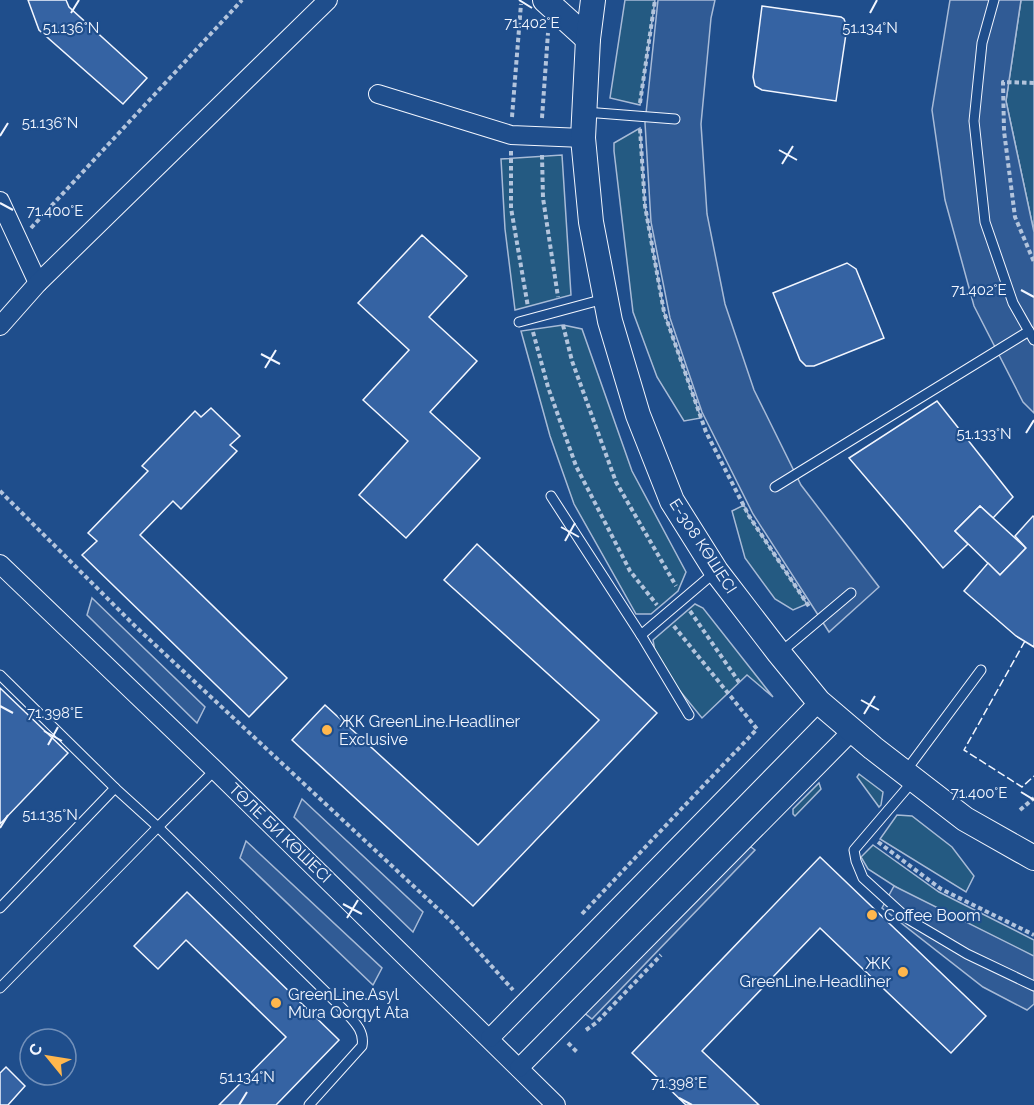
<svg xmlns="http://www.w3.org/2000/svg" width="1034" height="1105" font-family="Raleway,sans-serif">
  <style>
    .green { fill: #245a82; stroke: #a8bbd7; stroke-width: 1.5 }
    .parking { fill: #305b95; stroke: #a8bbd7; stroke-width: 1.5 }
    .building { fill: #3563a3; stroke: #f2f6ff; stroke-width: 1.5 }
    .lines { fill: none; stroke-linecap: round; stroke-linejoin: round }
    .service-casing { stroke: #f2f6ff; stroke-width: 11 }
    .minor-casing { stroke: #f2f6ff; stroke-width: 20 }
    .tertiary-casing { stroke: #f2f6ff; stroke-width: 26 }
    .path { stroke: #b3c4dc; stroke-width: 4; stroke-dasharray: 4.5 3; stroke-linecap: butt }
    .service { stroke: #1f4e8c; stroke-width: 9 }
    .minor { stroke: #1f4e8c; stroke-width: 18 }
    .tertiary { stroke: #1f4e8c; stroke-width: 24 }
    .fence { stroke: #f2f6ff; stroke-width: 1.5; stroke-dasharray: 8 3; stroke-linecap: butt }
    .ticks { fill: none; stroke: #f2f6ff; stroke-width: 2 }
    .poi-dot { fill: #ffb74d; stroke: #1f4e8c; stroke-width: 2 }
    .labels { text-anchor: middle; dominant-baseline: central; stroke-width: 4.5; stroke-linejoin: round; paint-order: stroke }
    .street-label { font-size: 16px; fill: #f2f6ff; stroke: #1f4e8c }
    .poi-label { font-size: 16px; fill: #f2f6ff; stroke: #1f4e8c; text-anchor: start }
    .ticks-label { font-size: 15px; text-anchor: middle; fill: #f2f6ff; stroke: #1f4e8c; stroke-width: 4.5; stroke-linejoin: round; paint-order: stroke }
  </style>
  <rect width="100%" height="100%" fill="#1f4e8c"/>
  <g class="green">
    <path d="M625 0H655L640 105 610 98Z"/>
    <path d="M1021 0H1034V232L1006 101Z"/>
    <path d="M640 128 645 206 664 312 701 418 684 421 657 377 633 312 614 151V143Z"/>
    <path d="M562 155 571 295 515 310 505 229 501 159Z"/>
    <path d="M563 325 582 329 632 471 686 572 678 591 651 614H636L574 504 550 436 521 331Z"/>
    <path d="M744 505 749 516 807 604 793 610 775 599 745 558 732 511Z"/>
    <path d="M695 604 703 608 773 697 747 675 702 718 657 663 653 640Z"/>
    <path d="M859 774 883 792 881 805 879 807 857 777Z"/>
    <path d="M819 783 821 789 795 816 793 814V809Z"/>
    <path d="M897 815 912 816 952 847 974 876 966 892 880 839Z"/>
    <path d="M873 845 939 892 1034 940V960L930 909 868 869 861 857Z"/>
  </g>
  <g class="parking">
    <path d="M658 0H715L711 18 701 124 707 214 725 304 754 390 801 485 879 587 829 632 753 514 702 412 670 318 651 222 645 123Z"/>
    <path d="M950 0H1021L1006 101 1034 232V413L1023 402 974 306 945 200 932 110Z"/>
    <path d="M92 598 205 707 197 723 87 615Z"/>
    <path d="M302 799 423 912 413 932 294 817Z"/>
    <path d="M246 841 382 968 373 985 240 858Z"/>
    <path d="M747 844 755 850 592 1019 583 1012Z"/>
    <path d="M894 886 1034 956V1004L1027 1010 983 987 882 908Z"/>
  </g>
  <g class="building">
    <path d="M28 0H66L69 7 147 78 123 104 39 30Z"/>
    <path d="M762 6 841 17 844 19 847 27 836 101 762 90 755 86 753 77Z"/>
    <path d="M422 235 467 276 429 317 477 361 430 412 480 458 406 538 359 495 408 441 363 400 409 350 358 303Z"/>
    <path d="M847 263 856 269 884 338 814 366H806L800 360 773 293Z"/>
    <path d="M937 401 1013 497 993 518 980 506 955 531 968 544 943 568 849 458Z"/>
    <path d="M211 408 240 436 230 445 237 451 181 509 173 501 140 535 287 678 249 717 82 555 97 541 88 533 148 471 142 466 195 411 201 417Z"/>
    <path d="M980 506 1026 548 1000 575 955 531Z"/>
    <path d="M1033 516 1034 517V647L1016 636 964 591 988 563 1000 575 1026 548 1015 536Z"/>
    <path d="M477 544 657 713 473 906 292 740 325 705 478 845 599 720 444 580Z"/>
    <path d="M0 688 68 753 0 824Z"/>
    <path d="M820 857 986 1016 951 1053 820 928 702 1051 759 1105H686L632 1053Z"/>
    <path d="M187 892 339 1040 276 1105H219L286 1037 186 940 158 969 134 946Z"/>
    <path d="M6 1067 25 1086 8 1105H0V1073Z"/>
  </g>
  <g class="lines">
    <defs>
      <g id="service">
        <path d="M994 0 982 43 974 121 985 222 1013 303 1034 340"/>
        <path d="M585 112 675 119"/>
        <path d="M519 322 604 299"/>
        <path d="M775 487 1029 331"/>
        <path d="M551 496 641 635 689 715"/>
        <path d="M641 635 714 573"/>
        <path d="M781 652 851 593"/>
        <path d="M0 675 115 788 0 908"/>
        <path d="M905 772 981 670"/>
        <path d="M913 781 854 850 856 861 863 878 908 919 967 954 1034 986"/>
        <path d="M115 788 158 827 215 770"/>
        <path d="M0 988 158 827 343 1009C353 1021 365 1030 362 1046L309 1105"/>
      </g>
      <g id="minor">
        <path d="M378 94 511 135 583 138"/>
        <path d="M0 201 38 283"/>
        <path d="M0 326 38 283 328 0"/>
        <path d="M0 564 215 770 556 1105"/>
        <path d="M490 1038 819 702"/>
        <path d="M519 1068 852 731"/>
      </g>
      <g id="tertiary">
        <path d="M545 0 588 39"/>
        <path d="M593 0 588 39 583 138 591 222 610 321 638 415 672 501 716 571 779 653 819 702 873 748 965 819 1034 858"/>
      </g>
    </defs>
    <use href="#service" class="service-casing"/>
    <use href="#minor" class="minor-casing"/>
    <use href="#tertiary" class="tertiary-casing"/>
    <g class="path">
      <path d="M1034 83 1003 82 1004 131 1015 217 1034 262"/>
      <path d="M640 103 655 0"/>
      <path d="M512 117 521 4"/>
      <path d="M542 118 548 33"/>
      <path d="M640 129 645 206 664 312 706 432 749 516 810 608"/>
      <path d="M511 151V208L528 307"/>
      <path d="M542 155 543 198 558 297"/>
      <path d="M31 228 242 0"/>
      <path d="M563 325 572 361 616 482 676 586"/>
      <path d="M533 332 548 387 576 466 630 571 657 605"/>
      <path d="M0 491 136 627 452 922 513 990"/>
      <path d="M690 611 739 682"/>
      <path d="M1020 810 1034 798"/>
      <path d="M878 842 941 889 1034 935"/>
      <path d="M582 914 757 729 673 625"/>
      <path d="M586 1030 596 1023 661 955"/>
      <path d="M568 1043 578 1053"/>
    </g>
    <use href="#service" class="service"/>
    <use href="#minor" class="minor"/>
    <use href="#tertiary" class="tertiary"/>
    <path class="fence" d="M1025 641 964 750 1022 787 1034 776"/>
  </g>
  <path class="ticks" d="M519 0 532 8M71 13 79 0M870 13 877 0M0 136 8 123M779 150 797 160M782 164 793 146M0 203 13 210M1021 290 1034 297M261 354 280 364M265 368 276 350M1026 433 1034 420M561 527 579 537M565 541 575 523M861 700 879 710M0 706 13 713M864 714 875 696M44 731 62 741M48 745 58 727M1021 792 1034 800M0 828 8 815M343 904 362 914M347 918 358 900M679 1098 692 1105M239 1105 247 1092"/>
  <g class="poi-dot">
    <circle cx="327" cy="730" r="6"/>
    <circle cx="872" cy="915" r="6"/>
    <circle cx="903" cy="972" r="6"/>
    <circle cx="276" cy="1003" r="6"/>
  </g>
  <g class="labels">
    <g class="street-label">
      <text transform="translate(703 546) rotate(57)">Е-308 КӨШЕСІ</text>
      <text transform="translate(280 833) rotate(44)">ТӨЛЕ БИ КӨШЕСІ</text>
    </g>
    <g class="poi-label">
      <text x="339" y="721">ЖК GreenLine.Headliner<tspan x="339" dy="18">Exclusive</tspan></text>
      <text x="884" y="915">Coffee Boom</text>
      <text x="891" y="963" text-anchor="end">ЖК<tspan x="891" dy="18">GreenLine.Headliner</tspan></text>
      <text x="288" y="994">GreenLine.Asyl<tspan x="288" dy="18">Mura Qorqyt Ata</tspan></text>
    </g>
  </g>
  <g class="ticks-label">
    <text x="532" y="28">71.402°E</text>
    <text x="71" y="33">51.136°N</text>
    <text x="870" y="33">51.134°N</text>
    <text x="50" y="128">51.136°N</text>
    <text x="55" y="216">71.400°E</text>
    <text x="979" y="295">71.402°E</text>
    <text x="984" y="439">51.133°N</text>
    <text x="55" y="718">71.398°E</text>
    <text x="979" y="798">71.400°E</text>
    <text x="50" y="820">51.135°N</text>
    <text x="247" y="1082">51.134°N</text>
    <text x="679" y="1088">71.398°E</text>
  </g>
  <g transform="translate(48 1057) rotate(300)"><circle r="28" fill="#1f4e8c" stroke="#7391ba" stroke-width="1.5"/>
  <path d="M0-4.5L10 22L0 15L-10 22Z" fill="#ffb74d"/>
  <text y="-9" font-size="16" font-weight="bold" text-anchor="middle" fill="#f2f6ff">С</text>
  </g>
</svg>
